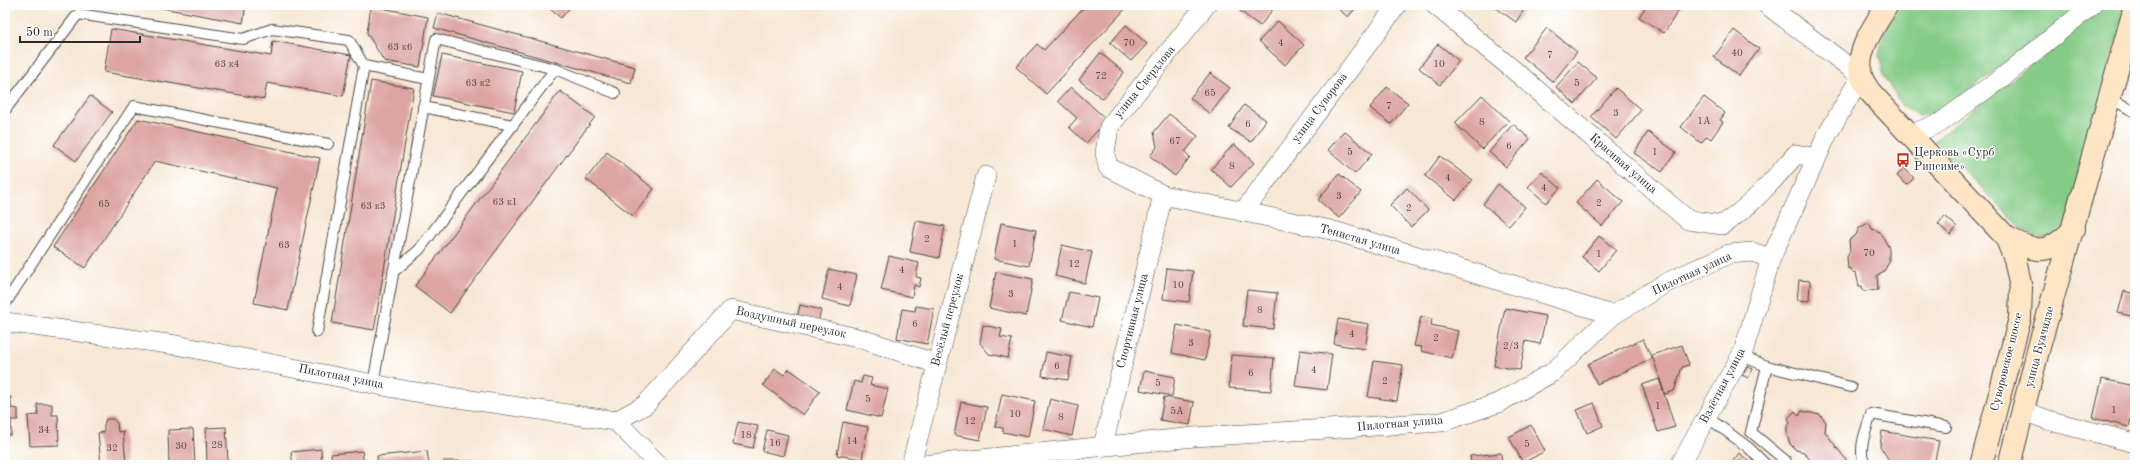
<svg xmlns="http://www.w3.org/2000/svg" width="2140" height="470" font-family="'Old Standard TT',serif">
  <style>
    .green { fill: #84cb86; stroke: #587b58 }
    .building { fill: #dda5a2 }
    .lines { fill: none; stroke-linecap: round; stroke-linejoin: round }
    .service-casing { stroke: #4a4744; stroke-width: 12 }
    .minor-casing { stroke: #4a4744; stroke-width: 20 }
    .secondary-casing { stroke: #4a4744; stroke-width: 24 }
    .service { stroke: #fff; stroke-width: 10 }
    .minor { stroke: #fff; stroke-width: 19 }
    .secondary { stroke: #fde5c5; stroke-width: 22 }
    .labels { text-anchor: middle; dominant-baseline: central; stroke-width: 3; stroke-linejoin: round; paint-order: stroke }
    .number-label { font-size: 10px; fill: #584a49 }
    .street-label { font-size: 12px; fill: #2b2b2b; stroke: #fff }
    .poi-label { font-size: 12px; fill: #2b2b2b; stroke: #fff; text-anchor: start }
  </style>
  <rect width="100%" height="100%" fill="#fff"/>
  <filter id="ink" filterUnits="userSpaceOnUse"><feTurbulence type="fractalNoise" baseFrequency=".025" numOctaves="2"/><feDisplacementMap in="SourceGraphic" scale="8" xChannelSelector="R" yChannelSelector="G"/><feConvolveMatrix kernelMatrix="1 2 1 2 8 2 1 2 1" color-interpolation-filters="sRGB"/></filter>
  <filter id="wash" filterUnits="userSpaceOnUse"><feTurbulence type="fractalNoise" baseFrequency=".012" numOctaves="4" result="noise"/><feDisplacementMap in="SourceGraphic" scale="16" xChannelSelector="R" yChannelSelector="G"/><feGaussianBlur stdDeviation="0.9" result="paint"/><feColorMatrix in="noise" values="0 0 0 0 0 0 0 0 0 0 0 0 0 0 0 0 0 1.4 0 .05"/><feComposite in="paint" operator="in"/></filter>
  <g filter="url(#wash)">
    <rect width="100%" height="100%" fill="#f7e7d4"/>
    <g class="green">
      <path d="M1901 5H2080L2064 20 1937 114 1920 116 1903 107 1884 77 1879 55 1884 32Z"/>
      <path d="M2106 5H2126L2067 222 2056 236 2039 238 2022 229 1934 141Z"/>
    </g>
    <g id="blocks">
      <g class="building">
        <path d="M146 5H246L243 23Z"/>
        <path d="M545 5H572L561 18Z"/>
        <path d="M1086 5H1129L1046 94 1016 67 1037 44 1044 50Z"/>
        <path d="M1245 5H1276L1260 26 1240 11Z"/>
        <path d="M1333 5H1358L1348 17Z"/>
        <path d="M1492 5H1527L1516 22Z"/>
        <path d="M1647 5H1682L1664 33 1639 17Z"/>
        <path d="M371 6 428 17 420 67 384 61 367 33Z"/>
        <path d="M438 13 635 67 631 83 434 28Z"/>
        <path d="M1278 21 1304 45 1285 65 1259 41Z"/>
        <path d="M1126 25 1147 44 1131 61 1110 43Z"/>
        <path d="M1547 28 1577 52 1553 82 1523 57Z"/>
        <path d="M111 29 271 56 273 41 351 55 343 96 267 83 264 99 104 72Z"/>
        <path d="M1734 30 1759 49 1739 76 1714 57Z"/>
        <path d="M1438 44 1459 61 1440 85 1419 68Z"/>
        <path d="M1100 53 1124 72 1103 99 1079 80Z"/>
        <path d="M442 55 522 71 514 112 433 96Z"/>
        <path d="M1578 62 1597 78 1575 104 1556 87Z"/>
        <path d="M1210 73 1230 88 1210 114 1190 98Z"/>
        <path d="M371 81 414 88 374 330 332 323Z"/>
        <path d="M1071 87 1107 120 1086 143 1069 127 1077 118 1058 101Z"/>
        <path d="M1387 87 1408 103 1391 124 1370 108Z"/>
        <path d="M1616 88 1641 110 1616 139 1591 117Z"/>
        <path d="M560 91 595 117 450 313 415 286Z"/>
        <path d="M1482 95 1509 121 1482 149 1455 123Z"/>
        <path d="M90 96 112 112 76 161 54 145Z"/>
        <path d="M1704 97 1725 113 1720 120 1723 122 1711 139 1707 136 1701 143 1681 127Z"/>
        <path d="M1244 105 1266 120 1251 142 1229 128Z"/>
        <path d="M1169 114 1198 136 1185 152 1190 157 1175 176 1150 156 1157 147 1154 132Z"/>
        <path d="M138 119 320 158 288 310 254 303 277 188 155 161 85 268 53 247Z"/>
        <path d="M1513 124 1530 139 1506 167 1489 152Z"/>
        <path d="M1344 131 1372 154 1355 174 1328 150Z"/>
        <path d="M1648 132 1676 152 1662 172 1634 153Z"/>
        <path d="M1234 144 1254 163 1231 187 1211 169Z"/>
        <path d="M607 152 654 189 633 216 586 179Z"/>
        <path d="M1440 156 1472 180 1456 200 1425 176Z"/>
        <path d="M1904 168 1914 178 1907 185 1897 176Z"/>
        <path d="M1542 172 1560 188 1546 203 1528 187Z"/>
        <path d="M1339 174 1361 192 1339 218 1318 200Z"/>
        <path d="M1597 179 1623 202 1602 226 1576 203Z"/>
        <path d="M1498 184 1525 207 1509 226 1483 204Z"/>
        <path d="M1407 188 1428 210 1411 227 1390 205Z"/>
        <path d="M1945 216 1957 227 1950 235 1938 224Z"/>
        <path d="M916 221 945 226 939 258 910 252Z"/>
        <path d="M1001 223 1036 230 1029 266 994 259Z"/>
        <path d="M1868 223 1870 224 1872 229 1880 232 1889 248V262L1883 273 1877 275 1878 290 1863 291 1862 286H1859L1856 273 1852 272 1851 268 1848 269 1847 257 1850 251 1849 240 1856 235 1859 228Z"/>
        <path d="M1599 236 1616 250 1599 271 1582 257Z"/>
        <path d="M1062 245 1092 252 1085 283 1055 276Z"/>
        <path d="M889 256 919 263 916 277 921 278 919 287 914 285 912 297 881 290Z"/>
        <path d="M1167 268 1193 271 1189 302 1163 299Z"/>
        <path d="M829 269 857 275 850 306 822 299Z"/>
        <path d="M996 272 1033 279 1026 316 989 308Z"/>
        <path d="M1799 280 1810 281 1809 301 1797 300Z"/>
        <path d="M1247 290 1277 293 1273 329 1243 326Z"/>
        <path d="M2124 291 2135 294V317L2118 313Z"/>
        <path d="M1069 292 1098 298 1092 327 1062 320Z"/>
        <path d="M800 305 821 310 817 326 796 322Z"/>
        <path d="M916 306 934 309 927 344 897 338 902 309 915 311Z"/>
        <path d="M1505 308 1546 316 1540 344 1526 341 1520 370 1494 366Z"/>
        <path d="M1421 316 1432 319 1431 325 1458 331 1452 358 1421 351 1422 347 1414 346Z"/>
        <path d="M1338 319 1369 324 1365 349 1334 344Z"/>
        <path d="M983 325 1002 329 1000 337 1012 339 1008 358 989 354 980 343Z"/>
        <path d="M1177 325 1211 332 1205 360 1172 353Z"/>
        <path d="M1643 339 1652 359 1597 384 1588 364Z"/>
        <path d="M1682 345 1689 365 1682 367 1674 391 1665 394 1652 355Z"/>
        <path d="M1300 350 1332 354 1327 390 1295 386Z"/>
        <path d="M1046 352 1072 357 1068 380 1042 376Z"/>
        <path d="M1231 355 1274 358 1271 391 1229 388Z"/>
        <path d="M1374 361 1403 365 1397 401 1368 397Z"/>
        <path d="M1747 366 1753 369 1748 378 1742 375Z"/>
        <path d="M775 369 784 375 789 369 820 391 803 415 763 385Z"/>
        <path d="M1144 371 1175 377 1172 396 1140 390Z"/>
        <path d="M863 376 872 378 870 385 888 389 881 418 847 410 854 381 861 383Z"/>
        <path d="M1659 379 1675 427 1658 432 1642 385Z"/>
        <path d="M2102 379 2135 386V401L2129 427 2093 418Z"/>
        <path d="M1002 394 1035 401 1028 437 1003 432V428L995 427Z"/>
        <path d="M5 397H11V408L18 409V420H11V435H5Z"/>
        <path d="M1164 397 1194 402 1190 425 1160 420Z"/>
        <path d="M1050 399 1078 406 1072 436 1043 429Z"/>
        <path d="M961 402 987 407 980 440 954 435Z"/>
        <path d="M1594 403 1603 426 1587 433 1577 410Z"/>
        <path d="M37 404H52V415H58L59 445 30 446 28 416 38 415Z"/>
        <path d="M1795 411 1799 416 1802 411 1820 415 1826 422 1825 432 1850 465H1814L1804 452 1796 450 1790 444 1787 435V427L1790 423 1788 418Z"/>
        <path d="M106 419H113L117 423 118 432 123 431 126 463 101 465 98 433 104 432V425Z"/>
        <path d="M738 422 758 426 753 448 733 444Z"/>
        <path d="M843 422 868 427 862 459 837 455Z"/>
        <path d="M1531 425 1545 451 1523 463 1509 437Z"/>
        <path d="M226 427 228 463 207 464 206 428Z"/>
        <path d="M193 429 195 463 169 464 168 430Z"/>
        <path d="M767 430 788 435 783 456 762 451Z"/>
        <path d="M1882 431 1939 441 1934 465H1892L1880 446Z"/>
        <path d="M321 449 322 465H293L291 452Z"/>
        <path d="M362 451 364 465H332L331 454Z"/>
        <path d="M427 451 429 465H378L377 456Z"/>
        <path d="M1501 453 1502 465H1471L1470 456Z"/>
        <path d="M1739 453 1754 465H1730Z"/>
        <rect x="444" y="461" width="29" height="4"/>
      </g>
    </g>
  </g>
  <g filter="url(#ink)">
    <use href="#blocks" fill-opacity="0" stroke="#4a4744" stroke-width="1"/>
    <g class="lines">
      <defs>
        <g id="service">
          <path d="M364 66 428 79"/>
          <path d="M555 69 615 93"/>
          <path d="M2110 98 2135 112"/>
          <path d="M423 107 512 125"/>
          <path d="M5 110 78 14 243 39 272 29 349 40 364 66 317 332"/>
          <path d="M5 304 134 106 328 144"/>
          <path d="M1741 356 1767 366"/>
          <path d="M373 384C394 269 415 154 436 39L555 69 419 250 393 272"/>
          <path d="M1707 417 1749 448 1766 465"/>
          <path d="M1786 461 1751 432 1767 366 1851 387"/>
          <path d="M1866 465C1856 451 1867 429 1871 414L1946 427"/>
        </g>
        <g id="minor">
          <path d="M1206 5 1109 127 1105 153 1108 167 1163 195 1331 230 1613 315"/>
          <path d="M1435 5 1516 72 1688 220 1722 225C1752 206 1773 180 1796 154L1817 158"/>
          <path d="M1911 134 1940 123 2008 73 2092 5"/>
          <path d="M1243 212 1397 5"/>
          <path d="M5 322 176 345 409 391 616 421 659 465"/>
          <path d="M2023 411 2051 421 2135 443"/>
          <path d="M616 421 645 405 731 310 862 339 937 364"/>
          <path d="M1103 446 1163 195"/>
          <path d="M911 465 986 176"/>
          <path d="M922 465 1194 437 1442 422 1498 403 1553 372 1613 315 1666 283 1729 254 1752 252 1771 258 1827 135 1861 76 1767 5"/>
          <path d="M1680 465 1743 352 1771 258"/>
        </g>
        <g id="secondary">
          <path d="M1887 5C1875 26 1856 49 1861 75 1862 81 1867 87 1870 92L2006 237C2038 254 2048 255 2074 229"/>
          <path d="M1981 465 2020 318 2021 288 2015 259 2006 237"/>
          <path d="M2009 465 2039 347 2135 7"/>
        </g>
      </defs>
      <use href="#service" class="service-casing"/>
      <use href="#minor" class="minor-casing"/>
      <use href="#secondary" class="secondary-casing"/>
      <use href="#service" class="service"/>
      <use href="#minor" class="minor"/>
      <use href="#secondary" class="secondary"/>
    </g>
  </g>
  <defs>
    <symbol id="bus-bare" viewBox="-9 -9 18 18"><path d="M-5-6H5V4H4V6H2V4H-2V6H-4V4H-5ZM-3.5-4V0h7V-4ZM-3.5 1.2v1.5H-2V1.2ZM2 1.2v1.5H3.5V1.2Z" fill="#c8321e" stroke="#fff" stroke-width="2.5" paint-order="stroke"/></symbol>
  </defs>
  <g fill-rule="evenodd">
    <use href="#bus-bare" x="1893" y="150" width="20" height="20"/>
  </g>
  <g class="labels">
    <g class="number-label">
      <text x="1129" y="43">70</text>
      <text x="1281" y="43">4</text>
      <text x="400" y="47">63 к6</text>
      <text x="1737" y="53">40</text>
      <text x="1550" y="55">7</text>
      <text x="227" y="64">63 к4</text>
      <text x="1439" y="64">10</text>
      <text x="1101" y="76">72</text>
      <text x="478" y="83">63 к2</text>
      <text x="1577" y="83">5</text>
      <text x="1210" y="93">65</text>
      <text x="1389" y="106">7</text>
      <text x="1616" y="113">3</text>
      <text x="1704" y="121">1А</text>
      <text x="1482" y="122">8</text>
      <text x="1248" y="124">6</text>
      <text x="1175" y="141">67</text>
      <text x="1509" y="146">6</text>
      <text x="1350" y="152">5</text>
      <text x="1655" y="152">1</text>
      <text x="1232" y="166">8</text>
      <text x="1448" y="178">4</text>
      <text x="1544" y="188">4</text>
      <text x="1339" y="196">3</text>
      <text x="505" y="202">63 к1</text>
      <text x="1599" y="203">2</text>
      <text x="104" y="204">65</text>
      <text x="373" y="206">63 к3</text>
      <text x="1409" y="208">2</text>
      <text x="927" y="239">2</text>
      <text x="1015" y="244">1</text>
      <text x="284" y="245">63</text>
      <text x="1869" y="253">70</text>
      <text x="1599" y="254">1</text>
      <text x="1074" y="264">12</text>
      <text x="902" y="270">4</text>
      <text x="1178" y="285">10</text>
      <text x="840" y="287">4</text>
      <text x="1011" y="294">3</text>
      <text x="1260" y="310">8</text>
      <text x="915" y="324">6</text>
      <text x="1352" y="334">4</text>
      <text x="1436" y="338">2</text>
      <text x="1191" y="343">3</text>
      <text x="1511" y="346">2/3</text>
      <text x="1057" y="366">6</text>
      <text x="1314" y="370">4</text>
      <text x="1251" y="373">6</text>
      <text x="1385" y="381">2</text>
      <text x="1158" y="383">5</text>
      <text x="868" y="399">5</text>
      <text x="1658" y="406">1</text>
      <text x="2114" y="410">1</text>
      <text x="1177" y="411">5А</text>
      <text x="1015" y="414">10</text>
      <text x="1061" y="417">8</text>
      <text x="970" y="421">12</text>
      <text x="44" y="430">34</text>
      <text x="746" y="435">18</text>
      <text x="852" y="441">14</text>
      <text x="775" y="443">16</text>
      <text x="1527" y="444">5</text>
      <text x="217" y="445">28</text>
      <text x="181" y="446">30</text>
      <text x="112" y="448">32</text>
    </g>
    <g class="street-label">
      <text transform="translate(1145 82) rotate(-51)">улица Свердлова</text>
      <text transform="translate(1320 108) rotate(-53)">улица Суворова</text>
      <text transform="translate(1623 164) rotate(41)">Красивая улица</text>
      <text transform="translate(1360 240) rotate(16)">Тенистая улица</text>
      <text transform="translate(1692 274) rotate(-25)">Пилотная улица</text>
      <text transform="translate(948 320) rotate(-75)">Весёлый переулок</text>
      <text transform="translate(1133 321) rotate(-76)">Спортивная улица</text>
      <text transform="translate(791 323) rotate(12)">Воздушный переулок</text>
      <text transform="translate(2040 347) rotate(-75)">улица Буачидзе</text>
      <text transform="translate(2007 362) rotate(-76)">Суворовское шоссе</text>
      <text transform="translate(341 377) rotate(11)">Пилотная улица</text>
      <text transform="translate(1723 386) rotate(-62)">Взлётная улица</text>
      <text transform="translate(1400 424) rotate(-5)">Пилотная улица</text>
    </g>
    <g class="poi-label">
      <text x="1914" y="153">Церковь «Сурб<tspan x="1914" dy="14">Рипсиме»</tspan></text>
    </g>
  </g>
  <rect width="2140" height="470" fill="none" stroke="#fff" stroke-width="20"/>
  <path d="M20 36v6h120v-6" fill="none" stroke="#2b2b2b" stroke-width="2"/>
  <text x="26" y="36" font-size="12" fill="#2b2b2b" stroke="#ffffff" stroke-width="3" paint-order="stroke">50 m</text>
</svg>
